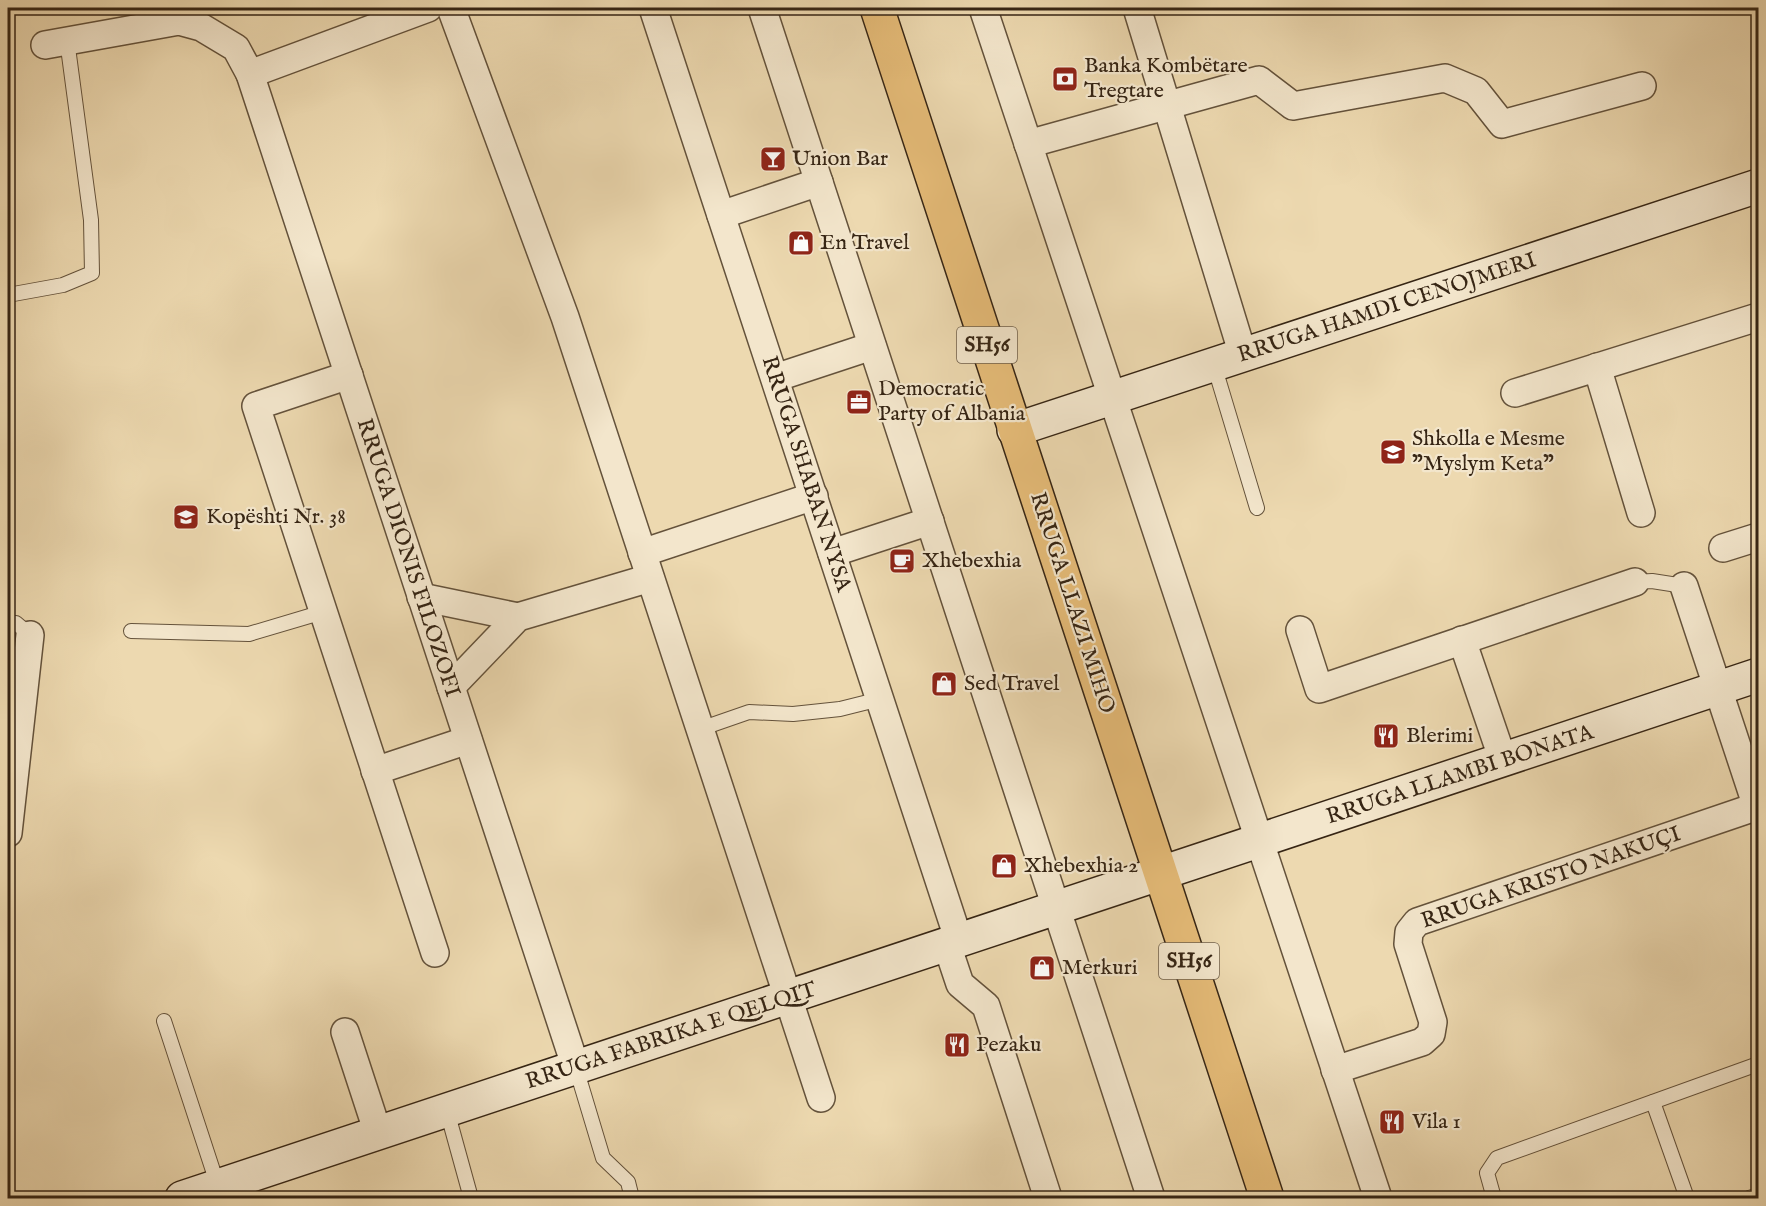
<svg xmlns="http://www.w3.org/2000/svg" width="1766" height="1206" font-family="'IM FELL English',serif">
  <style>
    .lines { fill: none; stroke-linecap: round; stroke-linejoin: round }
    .lane-casing { stroke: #64523b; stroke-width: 16 }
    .street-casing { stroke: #64523b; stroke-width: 30 }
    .secondary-casing { stroke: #362514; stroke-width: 36 }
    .primary-casing { stroke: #362514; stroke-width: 36 }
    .lane { stroke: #f3e6cc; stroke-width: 14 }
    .street { stroke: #f3e6cc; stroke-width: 27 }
    .secondary { stroke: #f3e6cc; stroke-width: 33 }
    .primary { stroke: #e6bc78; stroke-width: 33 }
    .labels { text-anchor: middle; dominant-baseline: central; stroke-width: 4.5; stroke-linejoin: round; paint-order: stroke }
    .shield { fill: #f3e6cc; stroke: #6f5f4b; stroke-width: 1.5 }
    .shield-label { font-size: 21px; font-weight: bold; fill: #362514 }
    .poi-label { font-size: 22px; fill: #362514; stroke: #f3e6cc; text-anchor: start }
    .street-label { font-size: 22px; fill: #362514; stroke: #f3e6cc }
  </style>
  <rect width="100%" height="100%" fill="#edd9b0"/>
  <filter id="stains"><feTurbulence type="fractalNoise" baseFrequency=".00333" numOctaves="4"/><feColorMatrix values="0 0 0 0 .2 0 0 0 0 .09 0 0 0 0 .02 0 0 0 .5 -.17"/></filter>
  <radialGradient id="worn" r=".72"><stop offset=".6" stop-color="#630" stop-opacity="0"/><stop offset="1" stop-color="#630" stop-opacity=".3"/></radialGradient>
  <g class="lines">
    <defs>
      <g id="lane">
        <path d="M8 295 63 285 92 273 91 220 67 40"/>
        <path d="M1214 365 1257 508"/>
        <path d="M1635 582 1652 581 1684 586"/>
        <path d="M8 623H16L30 635"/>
        <path d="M131 631 249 634 323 612"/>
        <path d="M700 729 749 712 793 714 840 709 880 699"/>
        <path d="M164 1021 218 1186"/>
        <path d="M576 1068 603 1158 628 1182 632 1198"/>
        <path d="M1653 1102 1687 1198"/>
        <path d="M447 1111 471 1198"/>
        <path d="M1494 1198 1487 1173 1497 1158 1758 1064"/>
        <path d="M1749 1198 1758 1195"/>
      </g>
      <g id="street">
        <path d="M451 8 565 317 821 1098"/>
        <path d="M653 8 959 941"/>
        <path d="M762 8 1151 1198"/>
        <path d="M983 8 1378 1198"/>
        <path d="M1137 8 1243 355"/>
        <path d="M45 45 179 21 201 27 236 48 250 74 576 1068"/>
        <path d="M250 74 428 8"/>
        <path d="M1028 144 1259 80 1293 106 1445 78 1476 91 1502 124 1642 86"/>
        <path d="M721 215 819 182"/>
        <path d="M1597 367 1641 513"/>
        <path d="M349 375 256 406 435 953"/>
        <path d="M775 378 872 346"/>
        <path d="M1515 393 1758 317"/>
        <path d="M1723 548 1758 537"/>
        <path d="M642 553 814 496"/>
        <path d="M832 553 930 521"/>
        <path d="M1684 586 1757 807"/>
        <path d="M421 597 518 617"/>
        <path d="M1300 630 1319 689 1635 582"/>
        <path d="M1462 640 1503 760"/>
        <path d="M451 687 518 617 650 578"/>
        <path d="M375 771 468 740"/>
        <path d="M8 833 30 635"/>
        <path d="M947 945 960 984 986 1006 1048 1198"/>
        <path d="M345 1032 378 1133"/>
        <path d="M1335 1070 1422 1042 1431 1034 1433 1022 1408 944 1409 932 1417 922 1758 806"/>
      </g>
      <g id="secondary">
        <path d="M1014 430 1758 186"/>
        <path d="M182 1198 1758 675"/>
      </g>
      <path id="primary" d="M877 8 1267 1198"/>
    </defs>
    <use href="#lane" class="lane-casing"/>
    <use href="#street" class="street-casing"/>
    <use href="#secondary" class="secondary-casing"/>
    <use href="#primary" class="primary-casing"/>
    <use href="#lane" class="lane"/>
    <use href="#street" class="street"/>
    <use href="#secondary" class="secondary"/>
    <use href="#primary" class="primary"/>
  </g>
  <defs>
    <symbol id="bank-square" viewBox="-11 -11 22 22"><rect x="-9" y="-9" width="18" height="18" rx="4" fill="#8f2418" stroke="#f3e6cc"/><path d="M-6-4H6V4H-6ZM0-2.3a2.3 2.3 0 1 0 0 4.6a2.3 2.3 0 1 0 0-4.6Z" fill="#fff"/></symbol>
    <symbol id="bar-square" viewBox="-11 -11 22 22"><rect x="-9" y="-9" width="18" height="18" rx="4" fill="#8f2418" stroke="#f3e6cc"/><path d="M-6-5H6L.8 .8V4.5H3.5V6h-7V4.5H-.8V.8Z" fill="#fff"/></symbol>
    <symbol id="shop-square" viewBox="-11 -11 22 22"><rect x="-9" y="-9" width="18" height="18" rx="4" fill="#8f2418" stroke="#f3e6cc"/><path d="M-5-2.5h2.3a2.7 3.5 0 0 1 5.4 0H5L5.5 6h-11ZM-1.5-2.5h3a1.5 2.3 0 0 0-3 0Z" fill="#fff"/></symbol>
    <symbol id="office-square" viewBox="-11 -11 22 22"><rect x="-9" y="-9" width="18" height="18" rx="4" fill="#8f2418" stroke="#f3e6cc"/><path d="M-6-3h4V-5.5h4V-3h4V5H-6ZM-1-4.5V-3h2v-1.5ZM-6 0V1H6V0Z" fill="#fff"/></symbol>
    <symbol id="school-square" viewBox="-11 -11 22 22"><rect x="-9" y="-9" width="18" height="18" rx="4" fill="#8f2418" stroke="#f3e6cc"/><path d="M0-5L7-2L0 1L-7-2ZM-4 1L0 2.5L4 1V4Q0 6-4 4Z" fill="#fff"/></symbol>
    <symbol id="cafe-square" viewBox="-11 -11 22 22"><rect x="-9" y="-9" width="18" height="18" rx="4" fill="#8f2418" stroke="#f3e6cc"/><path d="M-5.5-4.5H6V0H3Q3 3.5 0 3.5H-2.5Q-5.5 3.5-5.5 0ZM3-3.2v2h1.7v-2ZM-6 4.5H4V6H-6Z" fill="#fff"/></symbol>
    <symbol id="restaurant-square" viewBox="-11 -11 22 22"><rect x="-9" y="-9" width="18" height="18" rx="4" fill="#8f2418" stroke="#f3e6cc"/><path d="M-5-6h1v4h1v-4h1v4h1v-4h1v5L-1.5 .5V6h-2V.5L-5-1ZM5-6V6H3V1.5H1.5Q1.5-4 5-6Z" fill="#fff"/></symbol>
  </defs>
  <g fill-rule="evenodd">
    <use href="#bank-square" x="1050" y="64" width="30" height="30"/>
    <use href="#bar-square" x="758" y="144" width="30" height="30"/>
    <use href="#shop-square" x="786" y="228" width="30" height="30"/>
    <use href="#office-square" x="844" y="387" width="30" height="30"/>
    <use href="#school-square" x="1378" y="437" width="30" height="30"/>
    <use href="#school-square" x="171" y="502" width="30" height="30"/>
    <use href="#cafe-square" x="887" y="546" width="30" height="30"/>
    <use href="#shop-square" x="929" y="669" width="30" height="30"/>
    <use href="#restaurant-square" x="1371" y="721" width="30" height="30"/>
    <use href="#shop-square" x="989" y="851" width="30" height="30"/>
    <use href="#shop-square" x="1027" y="953" width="30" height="30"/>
    <use href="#restaurant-square" x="942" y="1030" width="30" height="30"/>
    <use href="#restaurant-square" x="1377" y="1107" width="30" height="30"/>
  </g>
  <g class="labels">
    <g class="shield">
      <rect x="957" y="327" width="60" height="36" rx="4.5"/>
      <rect x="1159" y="943" width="60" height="36" rx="4.5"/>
    </g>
    <g class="shield-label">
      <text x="987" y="345">SH56</text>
      <text x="1189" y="961">SH56</text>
    </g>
    <g class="poi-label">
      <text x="1084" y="66">Banka Kombëtare<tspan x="1084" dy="25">Tregtare</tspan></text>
      <text x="792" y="159">Union Bar</text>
      <text x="820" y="243">En Travel</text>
      <text x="878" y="389">Democratic<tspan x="878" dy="25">Party of Albania</tspan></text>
      <text x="1412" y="439">Shkolla e Mesme<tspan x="1412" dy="25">"Myslym Keta"</tspan></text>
      <text x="206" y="517">Kopështi Nr. 38</text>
      <text x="922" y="561">Xhebexhia</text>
      <text x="964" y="684">Sed Travel</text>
      <text x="1406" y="736">Blerimi</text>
      <text x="1024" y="866">Xhebexhia 2</text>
      <text x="1062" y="968">Merkuri</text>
      <text x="976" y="1045">Pezaku</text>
      <text x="1412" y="1122">Vila 1</text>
    </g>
    <g class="street-label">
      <text transform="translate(1387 308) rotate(-18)">RRUGA HAMDI CENOJMERI</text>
      <text transform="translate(806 474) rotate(72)">RRUGA SHABAN NYSA</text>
      <text transform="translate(408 558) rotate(72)">RRUGA DIONIS FILOZOFI</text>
      <text transform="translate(1072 603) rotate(72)">RRUGA LLAZI MIHO</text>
      <text transform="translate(1460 775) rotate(-18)">RRUGA LLAMBI BONATA</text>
      <text transform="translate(1551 878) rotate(-19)">RRUGA KRISTO NAKUÇI</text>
      <text transform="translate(671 1036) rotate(-18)">RRUGA FABRIKA E QELQIT</text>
    </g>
  </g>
  <rect width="1766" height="1206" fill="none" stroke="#edd9b0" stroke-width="30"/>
  <rect x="9" y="9" width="1748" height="1188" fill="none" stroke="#362514" stroke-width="3"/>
  <rect x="15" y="15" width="1736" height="1176" fill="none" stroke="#362514" stroke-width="1.5"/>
  <rect width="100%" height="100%" filter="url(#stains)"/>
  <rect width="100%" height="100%" fill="url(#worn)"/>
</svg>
